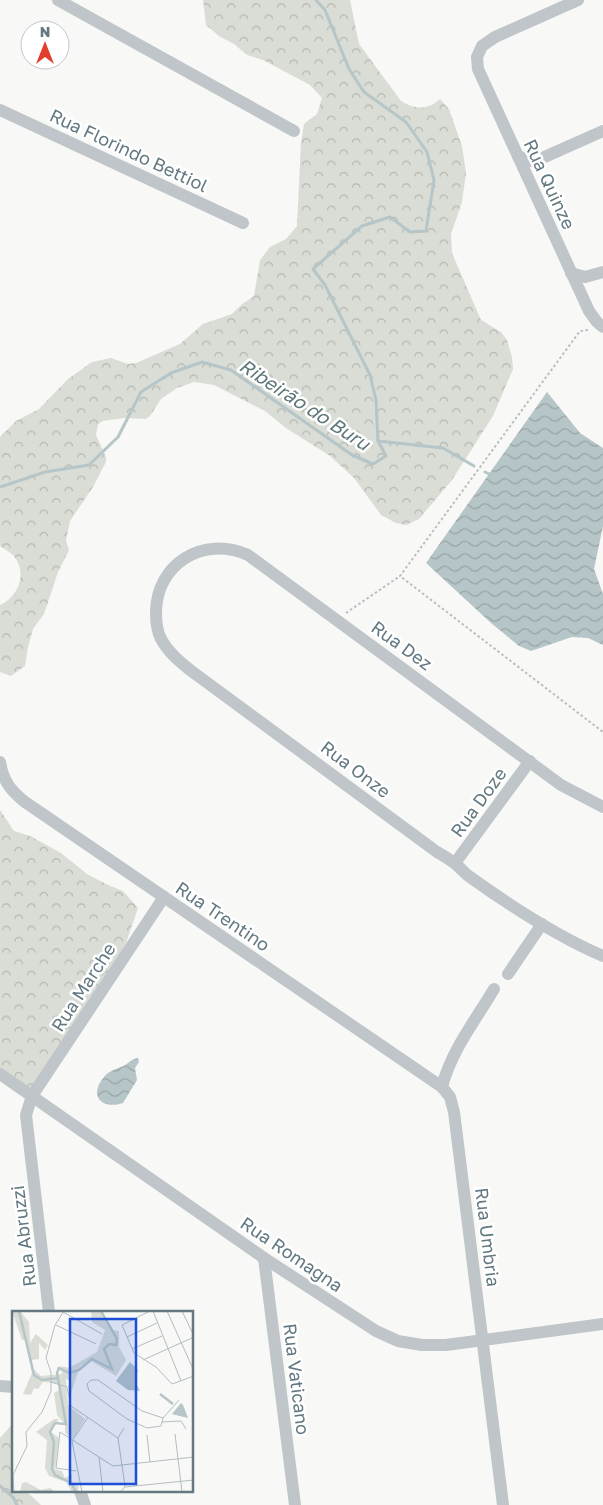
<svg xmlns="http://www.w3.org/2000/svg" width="603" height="1505" font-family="'Golos Text',sans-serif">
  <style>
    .forest { fill: url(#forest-crowns) }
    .water { fill: url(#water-waves) }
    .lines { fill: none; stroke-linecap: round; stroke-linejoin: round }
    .stream { stroke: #b6c5c7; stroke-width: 3 }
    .path { stroke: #b9bec0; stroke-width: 2; stroke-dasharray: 2.5 2.5; stroke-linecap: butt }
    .minor { stroke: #bfc5c8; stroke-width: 12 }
    .labels { text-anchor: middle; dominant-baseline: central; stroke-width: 5; stroke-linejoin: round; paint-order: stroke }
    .street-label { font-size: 18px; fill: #637881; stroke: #fff }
    .water-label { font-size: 19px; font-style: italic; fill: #5e777b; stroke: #fff }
    .inset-river { fill: none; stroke: #b6c5c7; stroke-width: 2.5 }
    .inset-road { fill: none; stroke: #b3bdc0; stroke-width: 1 }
    .view { fill: #1d4ed8; fill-opacity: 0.15; stroke: #1d4ed8; stroke-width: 2.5 }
    .inset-edge { fill: none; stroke: #637881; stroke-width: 2.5 }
  </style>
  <defs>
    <pattern id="forest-crowns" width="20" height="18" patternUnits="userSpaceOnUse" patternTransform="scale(1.25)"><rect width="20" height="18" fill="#d9ddd5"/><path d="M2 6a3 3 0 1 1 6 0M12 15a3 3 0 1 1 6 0" fill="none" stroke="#b4b8b2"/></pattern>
    <pattern id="water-waves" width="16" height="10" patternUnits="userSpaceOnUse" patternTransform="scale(1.25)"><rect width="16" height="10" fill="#b6c5c7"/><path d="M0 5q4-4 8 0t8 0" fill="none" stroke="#98a5a7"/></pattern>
  </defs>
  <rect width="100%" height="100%" fill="#f8f8f6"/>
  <g class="forest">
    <path d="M203 0H350L359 44 401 101C415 110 428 110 440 99L449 109 462 146 466 173 462 202 451 234 452 253 481 320 501 332 507 340 512 357 513 369 493 416 452 480 419 519 406 525 396 523 381 515 354 478 330 456 286 428 265 411 214 385 194 382 177 388 161 399 150 416 146 419 124 418 103 421 98 424 96 435 106 457V462L93 487 70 521 66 540 69 550 58 572 44 614 33 629 28 647 25 666 11 676 0 672V605C19 597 28 572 13 555 10 552 4 549 0 546V437L16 421 39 409 68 379 92 362 111 358 128 364 136 363 180 344 203 324 232 314 241 305 254 296 260 260 270 247 286 239 297 226 301 142 304 124 317 114 322 98 310 85 263 60 247 55 234 44 219 36 206 25Z"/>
    <path d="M0 810 14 831 30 836 61 853 87 874 108 885 123 891 138 908 126 943 34 1090 0 1073Z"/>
    <path d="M14 1422V1491H26L41 1505H0V1438Z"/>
  </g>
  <g class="water">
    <path d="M547 392 580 433 603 448V526L594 569 603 594V645L588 638 572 637 531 651 519 646 491 623 426 563Z"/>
    <path d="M138 1058 139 1062 135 1068 137 1080 123 1103C102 1110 88 1096 104 1077 109 1070 118 1069 125 1065 130 1062 132 1059 138 1058Z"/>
  </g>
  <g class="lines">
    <g class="stream">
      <path d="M378 441 443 448 474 466"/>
      <path d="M485 472 491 475"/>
      <path d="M0 487 45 472 89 465 118 437 141 392 171 373 202 362 231 370 352 455 373 464 386 456 378 441 376 400 370 375 325 285 313 269 362 226 390 217 410 232 426 231 434 180 427 152 406 122 364 92 349 69 325 10 316 0"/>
      <path d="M0 1486 13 1497 17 1505"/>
    </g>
    <g class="path">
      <path d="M588 330 580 331 400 576 603 732"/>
      <path d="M346 613 400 576"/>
    </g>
    <g class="minor">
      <path d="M58 0 294 131"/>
      <path d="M578 0 495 37 482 46 477 57 478 69 589 311 597 322 603 327"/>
      <path d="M0 110 243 223"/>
      <path d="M518 156 531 161 540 159 603 131"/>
      <path d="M571 273 585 277 603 272"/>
      <path d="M0 762C3 781 11 791 25 802L442 1087"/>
      <path d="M603 807 561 785 248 555C203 535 156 564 156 613 156 622 157 631 161 639 168 652 179 661 190 670L437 852C442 855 448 858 453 862 459 866 464 873 470 877 512 907 556 936 603 956"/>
      <path d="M455 863 530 761"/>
      <path d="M508 974 542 924"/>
      <path d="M494 989C475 1021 451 1051 442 1087L450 1097 454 1112 503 1505"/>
      <path d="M0 1074 264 1258 376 1331 398 1341 422 1345H446L603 1324"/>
      <path d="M264 1258 295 1505"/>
      <path d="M49 1312 26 1115 32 1096 164 897"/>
      <path d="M0 1386 14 1387"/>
      <path d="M80 1491 85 1505"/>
    </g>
  </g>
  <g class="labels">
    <g class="street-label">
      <text transform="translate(129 150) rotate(25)">Rua Florindo Bettiol</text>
      <text transform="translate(550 184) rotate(65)">Rua Quinze</text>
      <text transform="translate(402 645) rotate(36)">Rua Dez</text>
      <text transform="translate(356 769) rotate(37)">Rua Onze</text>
      <text transform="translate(478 802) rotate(-54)">Rua Doze</text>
      <text transform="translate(223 916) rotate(34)">Rua Trentino</text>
      <text transform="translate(83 987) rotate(-57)">Rua Marche</text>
      <text transform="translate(23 1236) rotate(-97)">Rua Abruzzi</text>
      <text transform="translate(488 1237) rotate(83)">Rua Umbria</text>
      <text transform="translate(292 1254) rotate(34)">Rua Romagna</text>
      <text transform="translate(297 1379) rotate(83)">Rua Vaticano</text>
    </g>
    <g class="water-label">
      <text transform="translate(305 404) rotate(33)">Ribeirão do Buru</text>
    </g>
  </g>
  <g transform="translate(12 1311)">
    <rect width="181" height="181" fill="#f8f8f6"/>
    <path d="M0 0H8L17 11 18 32 24 23 36 34 33 39 27 32V48L20 49V57L29 65 50 63 49 55 57 57 85 41 93 19 80 11 79 0H88L101 19 107 20V36L114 49 104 65 79 50 68 55 59 82 56 75 60 71 54 68 56 94 73 108 61 128 53 122V113L45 104 42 82 47 79 48 73 31 71 26 78 22 77 19 84 11 83 20 62 13 29H10ZM42 108H47L39 121 47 127 43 158 50 160 53 167 60 163V171L67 176 65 181H60L54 171 37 165 33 157 35 129 24 121ZM14 171 29 179 38 177 43 181H8L10 172Z" fill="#d9ddd5"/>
    <path d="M118 51 126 59 123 70 128 80 116 79 104 70ZM169 92 171 94 176 107 160 103Z" fill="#b6c5c7"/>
    <path class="inset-river" d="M7 0 22 64 30 69 46 67M148 83 161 93M21 181H40M64 181 59 172 43 164 40 158 42 131 38 121 43 112 54 113 45 62 47 57 57 62 67 59 80 48 100 58 92 38 97 33 104 34 105 28 89 0"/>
    <path class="inset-road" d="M138 0 110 14 122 42 144 56 160 73 182 65M141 0 169 70M155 0 182 60M170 0 182 25M51 1 90 23M44 14 84 33M115 26 145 12M120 38 150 25M131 49 182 26M79 69H86L130 100 151 107 149 115 135 117 115 108 77 80 75 73ZM39 71 55 76 59 95 106 127M151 107 167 89M150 111 169 110 174 118M163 123 170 181M135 124 138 151M87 146 91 181M64 160 44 157 48 121 101 155 182 146M113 176 182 169M2 181 1 164 15 135 14 121 30 101 39 80V61L34 47 43 14 52 0M70 181 60 130 76 106M109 181 113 175 106 127 112 117"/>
    <path class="view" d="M58 8H124V173H58Z"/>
    <rect width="181" height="181" class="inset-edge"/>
  </g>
  <g transform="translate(45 45)"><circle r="24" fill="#ffffff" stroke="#c1c9cd"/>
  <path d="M0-4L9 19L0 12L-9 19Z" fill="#e33e2b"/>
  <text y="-8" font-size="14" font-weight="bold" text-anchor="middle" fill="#637881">N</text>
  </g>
</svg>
